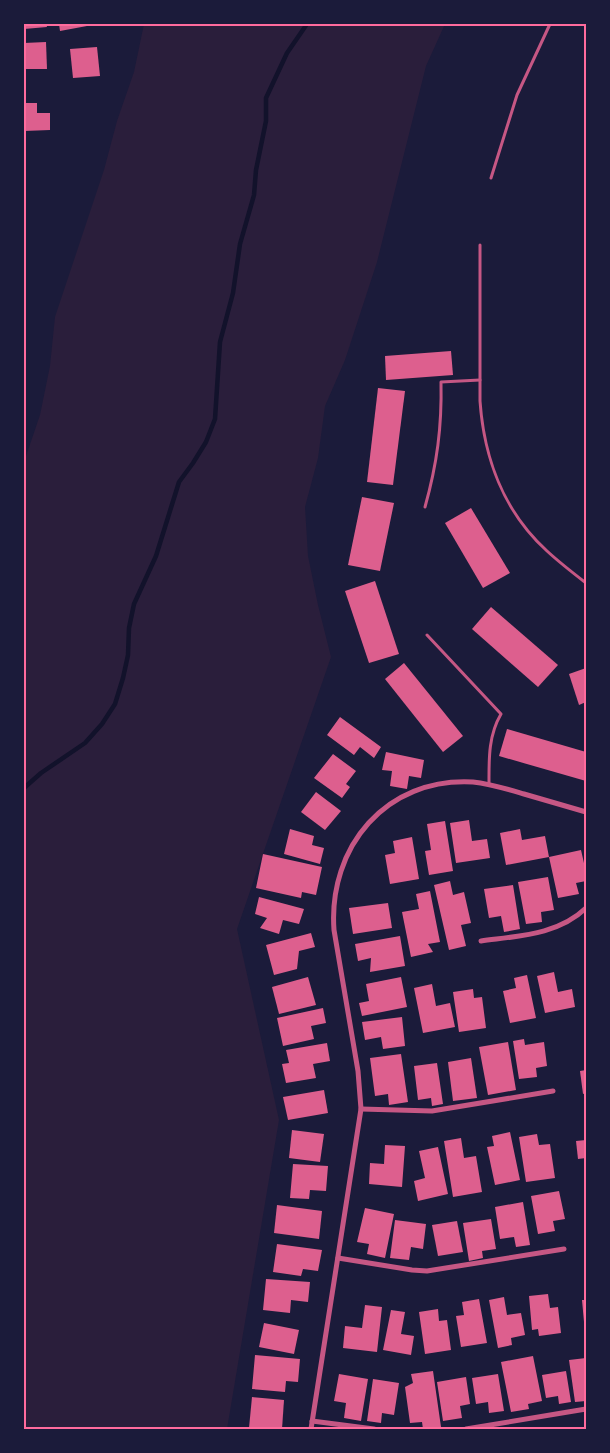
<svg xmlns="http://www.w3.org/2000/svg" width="610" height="1453" font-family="'PT Sans',sans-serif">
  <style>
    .green { fill: #2a1e3b }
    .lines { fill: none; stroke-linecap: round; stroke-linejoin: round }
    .stream { stroke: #12122b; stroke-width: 4.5 }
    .building { fill: #dd5f8e }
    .service { stroke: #c65784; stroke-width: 3 }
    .minor { stroke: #c65784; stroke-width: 5 }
    .neatline { fill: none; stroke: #ff6b9d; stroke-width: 2 }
  </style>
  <rect width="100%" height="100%" fill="#1b1b3a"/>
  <path class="green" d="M144 24H445L426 66 377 262 345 360 325 406 318 458 305 507 308 556 318 605 331 657 237 929 279 1120 227 1429H24V462L40 415 50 366 55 317 104 170 117 121 134 72Z"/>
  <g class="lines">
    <path class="stream" d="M24 788 41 773 85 743 102 724 115 704 123 678 128 655 129 628 134 604 156 556 179 482 193 463 206 442 215 419 220 342 233 293 240 244 254 195 256 170 266 121V98L287 53 307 24"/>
  </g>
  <g class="building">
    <path d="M24 24H46L47 27 24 29Z"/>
    <path d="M59 24H87V26L60 31Z"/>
    <path d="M46 42 47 69H24V43Z"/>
    <path d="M97 47 100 76 73 78 70 49Z"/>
    <path d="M24 103H37V113H50V130L24 131Z"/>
    <path d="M451 351 453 375 386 380 385 356Z"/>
    <path d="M378 388 405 391 393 485 367 482Z"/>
    <path d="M362 497 394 503 380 571 348 565Z"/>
    <path d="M471 508 510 573 483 588 445 523Z"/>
    <path d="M375 581 399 654 369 663 345 591Z"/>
    <path d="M491 607 558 665 538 687 472 629Z"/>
    <path d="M404 663 463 736 443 752 385 679Z"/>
    <path d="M586 668V702L579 705 569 674Z"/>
    <path d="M340 717 381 747 374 758 360 747 354 755 327 735Z"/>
    <path d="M507 729 586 752V781L499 756Z"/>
    <path d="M386 752 424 760 421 778 409 776 407 789 390 786 392 771 382 770Z"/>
    <path d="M333 754 356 771 346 784 350 787 342 798 314 778Z"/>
    <path d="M316 792 341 811 325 830 301 812Z"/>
    <path d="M469 820 472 841 487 839 490 858 456 863 450 823Z"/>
    <path d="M445 821 453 871 429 875 425 851 431 850 427 824Z"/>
    <path d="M290 829 314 836 312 845 324 848 320 864 284 854Z"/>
    <path d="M520 829 522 840 545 836 549 857 581 850 586 872V881L576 883 579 894 558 898 549 857 506 865 500 833Z"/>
    <path d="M412 837 419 879 390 884 385 855 395 853 393 841Z"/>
    <path d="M263 854 322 867 316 895 302 892 301 898 256 888Z"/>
    <path d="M548 877 554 910 541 912 542 922 526 924 518 882Z"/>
    <path d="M450 881 453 895 464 892 471 923 461 925 466 946 449 950 434 885Z"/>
    <path d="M513 885 520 929 504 932 501 916 489 918 484 889Z"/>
    <path d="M430 891 440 942 428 944 433 952 411 957 402 912 419 909 416 894Z"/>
    <path d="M259 897 304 909 299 924 283 920 279 934 260 928 267 918 255 914Z"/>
    <path d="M388 903 392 928 353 934 349 908Z"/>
    <path d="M311 933 315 947 299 951 297 969 274 975 266 945Z"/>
    <path d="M400 936 405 966 370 972 371 958 358 961 355 944Z"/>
    <path d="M554 972 558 992 572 989 575 1007 545 1013 537 976Z"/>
    <path d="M527 975 536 1018 510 1023 503 991 516 988 514 978Z"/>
    <path d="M308 977 316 1005 279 1014 272 987Z"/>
    <path d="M401 977 407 1007 362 1016 359 1003 369 1001 366 984Z"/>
    <path d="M432 984 436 1006 450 1003 455 1027 423 1033 414 988Z"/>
    <path d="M473 989 474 998 482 997 486 1028 459 1032 453 992Z"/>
    <path d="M323 1008 326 1023 311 1026 314 1039 283 1046 277 1018Z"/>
    <path d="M402 1017 405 1046 383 1049 381 1037 365 1040 362 1022Z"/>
    <path d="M524 1039 525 1045 544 1042 547 1066 536 1068 537 1077 519 1079 513 1041Z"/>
    <path d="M508 1042 516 1090 488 1095 479 1047Z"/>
    <path d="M327 1043 330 1061 313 1064 316 1078 286 1083 282 1064 289 1063 286 1050Z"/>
    <path d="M401 1054 408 1102 389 1105 388 1094 375 1096 370 1058Z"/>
    <path d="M471 1058 477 1098 453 1101 448 1062Z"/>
    <path d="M437 1063 443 1104 432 1106 431 1098 418 1100 414 1066Z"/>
    <path d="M586 1070V1093L583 1094 580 1071Z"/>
    <path d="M324 1090 328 1113 288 1120 283 1097Z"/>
    <path d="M292 1130 324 1134 320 1162 289 1158Z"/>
    <path d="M510 1132 520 1180 495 1185 487 1147 494 1146 492 1136Z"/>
    <path d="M537 1134 539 1145 550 1144 555 1178 526 1182 519 1137Z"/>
    <path d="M461 1138 464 1158 476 1156 482 1192 453 1197 444 1141Z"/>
    <path d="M586 1140V1158L578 1159 576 1141Z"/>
    <path d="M385 1145 405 1146 402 1187 369 1184 370 1163 384 1164Z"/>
    <path d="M438 1147 448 1194 418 1201 414 1181 425 1178 419 1151Z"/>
    <path d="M293 1164 328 1166 326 1191 310 1190 309 1199 290 1198Z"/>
    <path d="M559 1191 565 1219 553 1221 555 1231 538 1234 531 1196Z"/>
    <path d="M523 1202 530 1245 516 1247 514 1237 500 1239 495 1207Z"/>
    <path d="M277 1205 322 1211 319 1239 274 1233Z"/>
    <path d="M365 1208 394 1214 385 1258 367 1254 369 1244 357 1242Z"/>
    <path d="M491 1219 496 1249 482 1251 483 1258 469 1261 463 1223Z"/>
    <path d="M395 1220 426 1224 423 1249 411 1247 409 1260 390 1258Z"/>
    <path d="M457 1221 463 1252 438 1256 432 1225Z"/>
    <path d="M277 1244 322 1250 318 1271 303 1269 301 1276 273 1272Z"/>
    <path d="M266 1279 310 1282 308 1302 291 1300 290 1313 263 1310Z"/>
    <path d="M548 1294 550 1308 558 1307 561 1333 539 1336 538 1329 532 1330 529 1296Z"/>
    <path d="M504 1297 507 1315 521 1313 525 1335 511 1338 512 1345 498 1348 489 1300Z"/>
    <path d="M479 1299 487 1343 461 1347 456 1316 464 1315 462 1302Z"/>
    <path d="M582 1300H586V1322H584Z"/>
    <path d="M365 1305 382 1307 377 1352 343 1348 345 1326 362 1328Z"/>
    <path d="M438 1309 439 1321 447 1320 451 1350 425 1354 419 1312Z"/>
    <path d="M391 1310 405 1312 401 1334 414 1336 411 1355 383 1350Z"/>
    <path d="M264 1323 299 1330 294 1354 259 1347Z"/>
    <path d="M255 1355 300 1359 298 1382 286 1381 285 1392 252 1389Z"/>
    <path d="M533 1356 542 1401 528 1404 529 1409 511 1412 501 1362Z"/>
    <path d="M586 1358V1401L575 1402 569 1360Z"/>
    <path d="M433 1371 441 1427 423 1429 422 1422 410 1423 405 1387 413 1383 411 1374Z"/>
    <path d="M566 1371 571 1402 559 1404 558 1396 546 1398 542 1375Z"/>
    <path d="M339 1374 368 1379 361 1421 344 1418 346 1403 334 1401Z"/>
    <path d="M498 1374 504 1411 489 1413 488 1402 476 1404 472 1378Z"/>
    <path d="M466 1377 470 1404 460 1406 462 1418 443 1421 437 1382Z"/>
    <path d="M373 1379 399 1383 394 1415 382 1413 381 1423 367 1421Z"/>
    <path d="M252 1397 284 1400 282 1429 249 1428Z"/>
  </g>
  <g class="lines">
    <g class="service">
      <path d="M491 178 517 95 550 24"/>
      <path d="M480 245V401C484 458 504 512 547 551 560 563 573 573 586 583"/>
      <path d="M425 507C437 464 442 427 441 382L480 380"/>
      <path d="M427 635 501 714C488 736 489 761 489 784"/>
    </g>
    <g class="minor">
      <path d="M481 941C518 936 558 935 586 908"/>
      <path d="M361 1109 432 1111 553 1091"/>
      <path d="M338 1258 412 1270 427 1271 564 1249"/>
      <path d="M312 1421 374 1429"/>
      <path d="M311 1429 361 1109 358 1071 334 930C328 847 386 777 473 782 491 784 507 789 524 794 545 800 566 806 586 812"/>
      <path d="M466 1429 586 1409"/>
    </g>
  </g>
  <rect width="610" height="1453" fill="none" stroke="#1b1b3a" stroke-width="50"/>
  <rect x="25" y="25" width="560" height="1403" class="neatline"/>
</svg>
